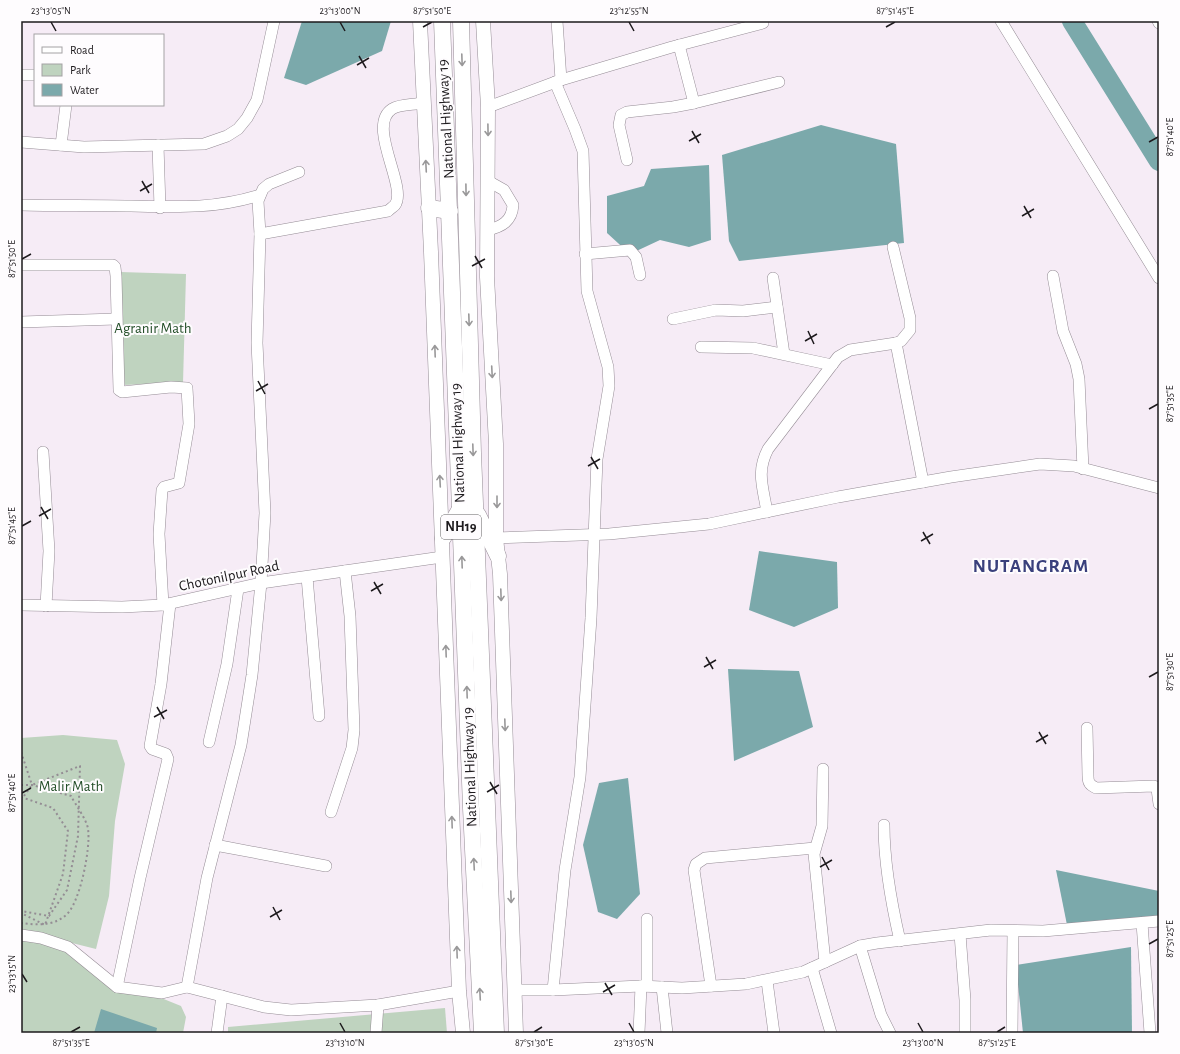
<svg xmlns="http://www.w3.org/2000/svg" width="1180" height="1054" font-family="'Alegreya Sans',sans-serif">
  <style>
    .green { fill: #bfd3bf }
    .water { fill: #7ba9ab }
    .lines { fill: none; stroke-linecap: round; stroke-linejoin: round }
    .river { stroke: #7ba9ab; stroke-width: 20 }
    .minor-casing { stroke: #958c95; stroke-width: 12 }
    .major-casing { stroke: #958c95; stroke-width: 15 }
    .highway-casing { stroke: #958c95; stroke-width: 17 }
    .path { stroke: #948d94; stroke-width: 2; stroke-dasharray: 2 3; stroke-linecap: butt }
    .minor { stroke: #fff; stroke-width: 11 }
    .major { stroke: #fff; stroke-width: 14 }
    .highway { stroke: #fff; stroke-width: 16 }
    .oneway { stroke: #999899 }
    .ticks { fill: none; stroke: #1d1a1d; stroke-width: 1.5 }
    .labels { text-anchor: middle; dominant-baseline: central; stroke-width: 4; stroke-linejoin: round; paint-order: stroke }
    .shield { fill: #fefcfe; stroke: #605e60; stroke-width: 1 }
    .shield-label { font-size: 14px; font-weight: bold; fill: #1d1a1d }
    .street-label { font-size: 15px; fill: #1d1a1d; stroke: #fefcfe }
    .park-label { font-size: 15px; fill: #234e28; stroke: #fefcfe }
    .district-label { font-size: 19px; font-weight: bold; letter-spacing: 1px; fill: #3a407c; stroke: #fefcfe }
    .neatline { fill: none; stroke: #1d1a1d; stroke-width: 1.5 }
    .ticks-label { font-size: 10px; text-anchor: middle; fill: #1d1a1d }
  </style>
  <rect width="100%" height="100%" fill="#f6ecf6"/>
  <g class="green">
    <path d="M120 272 186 274 183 383 122 385Z"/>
    <path d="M63 735 117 740 125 764 115 821 109 896 96 949 72 943 61 946 124 983 181 1006 186 1017 183 1033H21V738Z"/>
    <path d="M445 1008 447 1033H228V1027Z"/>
  </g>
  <g class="water">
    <path d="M302 21H391L382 51 306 85 284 78Z"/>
    <path d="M821 125 896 144 904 243 739 261 729 241 722 155Z"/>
    <path d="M709 165 711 240 689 247 660 240 630 254 607 233V196L644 186 651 169Z"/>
    <path d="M759 551 837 562 838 608 794 627 749 610Z"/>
    <path d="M728 669 799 671 813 727 734 761Z"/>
    <path d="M628 778 640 894 617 919 598 912 583 845 599 783Z"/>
    <path d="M1056 870 1159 891V920L1067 925Z"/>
    <path d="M1131 947 1132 1033H1023L1016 965Z"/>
    <path d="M101 1009 157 1028 156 1033H94Z"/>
  </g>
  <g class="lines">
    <path class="river" d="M1072 21 1159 161"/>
    <defs>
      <g id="minor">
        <path d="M557 21 561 80"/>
        <path d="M1001 21 1159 278"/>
        <path d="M1158 21 1159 23"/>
        <path d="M679 45 694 103 779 82"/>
        <path d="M21 75H35"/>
        <path d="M488 107 561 80 672 47 763 23"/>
        <path d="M21 142 84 147 204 144 227 136 238 129 247 118 257 100 274 21"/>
        <path d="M61 145 66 105"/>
        <path d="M158 145 160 208"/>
        <path d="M627 160 619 125 621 115 627 112 673 107 694 103"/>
        <path d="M21 205C58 206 94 205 131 206 177 207 215 209 260 195"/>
        <path d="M487 230C502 227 512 221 513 205L504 190 488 181"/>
        <path d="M260 234 388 211C390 209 393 207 395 205 408 187 366 126 392 109 400 104 413 105 423 103"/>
        <path d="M585 254 630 250 636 257 640 275"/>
        <path d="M21 265H113L115 267 116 276 119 390 122 392 171 387 187 388 189 424 179 483 164 487 162 490 159 534 163 605"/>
        <path d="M1053 276 1063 331 1076 364 1079 379 1083 469"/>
        <path d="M773 278 784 354"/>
        <path d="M673 319 716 310 743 311 777 307"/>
        <path d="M21 322 116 319"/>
        <path d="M896 343 923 482"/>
        <path d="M701 347 753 348 832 365"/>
        <path d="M43 452 49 551 46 606"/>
        <path d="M767 512C763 487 756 472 768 449L838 357 850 350 896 343 901 341 910 330V318L893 247"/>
        <path d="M496 538 609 534 709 524 838 497 951 477 1040 464 1074 466 1159 488"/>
        <path d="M307 577 319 716"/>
        <path d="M21 605 122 607 163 605 261 583 442 557"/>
        <path d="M1087 728 1088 776C1088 783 1090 785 1096 788L1154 786 1157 789 1159 804"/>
        <path d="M209 742 227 664 238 589"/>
        <path d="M823 769 822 826 814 854 825 962"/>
        <path d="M331 812 352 748 354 730 350 616 345 571"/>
        <path d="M884 825C884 864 891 902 900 941"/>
        <path d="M215 845 326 866"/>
        <path d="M647 919V986"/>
        <path d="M1142 923 1150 1033"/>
        <path d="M960 934 965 1000V1033"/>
        <path d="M21 935 41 938 68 947 117 987 162 993 187 987 264 1007 291 1010 378 1005 459 991"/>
        <path d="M860 946 881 1015 890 1033"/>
        <path d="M812 968 831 1033"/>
        <path d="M767 981 774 1033"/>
        <path d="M711 986 694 870 696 864 705 858 815 848"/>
        <path d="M117 987 140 878 168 759 166 754 152 749 150 746 161 684 170 604"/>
        <path d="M187 987 207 878 241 745 252 675 261 583 265 513 257 343 260 234 258 201 263 189 269 184 299 172"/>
        <path d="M662 987 667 1033"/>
        <path d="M515 990H553L641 986 682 988 746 984 803 972 860 946 877 943 991 930 1043 931 1159 921"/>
        <path d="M553 990 565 870 580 777 591 618 597 459 609 386 608 367 587 291 583 151 575 129 555 82"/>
        <path d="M217 1033 222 996"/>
        <path d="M376 1033 378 1005"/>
        <path d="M639 1033 641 986"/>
        <path d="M1012 1033 1013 931"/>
      </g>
      <g id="major">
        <path d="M420 21 431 252 459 991 463 1033"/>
        <path d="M483 21 488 107 487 277 496 444V538L500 574 516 1033"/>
      </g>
      <g id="highway">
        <path d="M442 21 471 808 482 1033"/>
        <path d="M461 21 473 453 496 1033"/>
        <path d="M429 208 450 211"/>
        <path d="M478 515 498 556"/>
        <path d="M443 538 460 509"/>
      </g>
    </defs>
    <use href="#minor" class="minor-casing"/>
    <use href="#major" class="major-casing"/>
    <use href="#highway" class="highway-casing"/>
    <g class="path">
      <path d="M21 752 32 785"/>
      <path d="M21 785H32L71 796C75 804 87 820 88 829 91 847 80 905 65 916 52 926 37 925 21 923"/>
      <path d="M21 797 53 808 68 831 63 874 45 925 21 913"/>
      <path d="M21 800 32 785 80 766 78 836 67 890 49 916 21 911"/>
    </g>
    <use href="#minor" class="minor"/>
    <use href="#major" class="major"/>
    <use href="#highway" class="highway"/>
  </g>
  <defs><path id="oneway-shaft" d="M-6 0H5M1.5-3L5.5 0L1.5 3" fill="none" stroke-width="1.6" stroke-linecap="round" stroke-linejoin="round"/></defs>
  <g class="oneway">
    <use href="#oneway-shaft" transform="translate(462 60) rotate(88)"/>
    <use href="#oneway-shaft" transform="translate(488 130) rotate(89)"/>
    <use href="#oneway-shaft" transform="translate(426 166) rotate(-93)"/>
    <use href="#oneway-shaft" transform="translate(466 190) rotate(89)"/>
    <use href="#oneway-shaft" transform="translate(469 320) rotate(88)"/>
    <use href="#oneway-shaft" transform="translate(435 351) rotate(-92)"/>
    <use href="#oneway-shaft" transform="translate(492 372) rotate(87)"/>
    <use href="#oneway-shaft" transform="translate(473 450) rotate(88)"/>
    <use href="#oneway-shaft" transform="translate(440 481) rotate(-93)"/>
    <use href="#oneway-shaft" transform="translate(497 502) rotate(90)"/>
    <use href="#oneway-shaft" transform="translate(462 562) rotate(-92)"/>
    <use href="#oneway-shaft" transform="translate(501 595) rotate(88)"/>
    <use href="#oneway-shaft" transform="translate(446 651) rotate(-92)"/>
    <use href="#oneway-shaft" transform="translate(467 692) rotate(-92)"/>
    <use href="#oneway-shaft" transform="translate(505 725) rotate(88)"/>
    <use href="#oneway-shaft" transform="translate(452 822) rotate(-92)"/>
    <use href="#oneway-shaft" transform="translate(474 864) rotate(-93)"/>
    <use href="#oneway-shaft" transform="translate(511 897) rotate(88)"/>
    <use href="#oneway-shaft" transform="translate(457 952) rotate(-92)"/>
    <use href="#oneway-shaft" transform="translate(480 994) rotate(-93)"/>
  </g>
  <path class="ticks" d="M51 22 56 31M340 22 345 31M629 22 634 31M423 27 432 22M886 27 895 22M359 56 366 68M357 65 369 58M692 131 699 143M689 141 701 134M1149 142 1158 137M142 181 149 193M140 191 152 184M1024 206 1031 218M1022 216 1034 209M475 256 482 268M22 259 31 254M472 266 485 259M808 331 814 344M805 341 817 334M258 381 265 394M256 391 268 384M1149 409 1158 404M591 457 598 469M588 466 600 459M41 507 48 519M39 516 51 509M22 526 31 521M923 532 930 544M921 541 933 534M374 582 381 594M371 591 383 584M706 657 713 669M704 667 716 660M1149 677 1158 672M157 707 164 719M154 717 167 710M1039 732 1046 744M1036 742 1048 735M490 782 497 794M487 792 499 785M22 793 31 788M822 857 829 870M820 867 832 860M273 907 280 920M270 917 282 910M1149 944 1158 939M22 974 27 982M605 983 612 995M603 992 615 985M340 1023 345 1032M629 1023 634 1032M918 1023 923 1032M71 1032 80 1027M534 1032 542 1027M997 1032 1005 1027"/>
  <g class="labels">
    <rect class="shield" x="441" y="515" width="40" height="24" rx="3"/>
    <g class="shield-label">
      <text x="461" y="527">NH19</text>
    </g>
    <g class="street-label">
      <text transform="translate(446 119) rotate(-93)">National Highway 19</text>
      <text transform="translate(458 443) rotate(-92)">National Highway 19</text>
      <text transform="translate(229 576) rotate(-12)">Chotonilpur Road</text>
      <text transform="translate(470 767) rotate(-92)">National Highway 19</text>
    </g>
    <g class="park-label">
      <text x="153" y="328">Agranir Math</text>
      <text x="71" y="786">Malir Math</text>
    </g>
    <g class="district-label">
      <text x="1031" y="566">NUTANGRAM</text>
    </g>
  </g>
  <rect width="1180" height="1054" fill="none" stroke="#fefcfe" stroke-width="44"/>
  <rect x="34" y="34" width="130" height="72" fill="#fefcfe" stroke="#a4a2a4"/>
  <rect x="42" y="47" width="20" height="6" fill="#ffffff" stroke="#a4a2a4"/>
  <text x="70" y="54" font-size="12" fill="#1d1a1d">Road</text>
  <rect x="42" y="64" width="20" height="12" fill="#bfd3bf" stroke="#a4a2a4"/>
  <text x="70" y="74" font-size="12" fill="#1d1a1d">Park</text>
  <rect x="42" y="84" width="20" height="12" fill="#7ba9ab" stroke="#a4a2a4"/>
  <text x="70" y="94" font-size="12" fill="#1d1a1d">Water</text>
  <rect x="22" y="22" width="1136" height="1010" class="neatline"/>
  <g class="ticks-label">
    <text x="51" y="14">23°13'05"N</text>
    <text x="340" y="14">23°13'00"N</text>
    <text x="432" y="14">87°51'50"E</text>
    <text x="629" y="14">23°12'55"N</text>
    <text x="895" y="14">87°51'45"E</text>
    <text transform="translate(1169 137) rotate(-90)" y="4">87°51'40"E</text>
    <text transform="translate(11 259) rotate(-90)" y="4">87°51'50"E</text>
    <text transform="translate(1169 404) rotate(-90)" y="4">87°51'35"E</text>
    <text transform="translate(11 526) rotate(-90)" y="4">87°51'45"E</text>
    <text transform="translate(1169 672) rotate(-90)" y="4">87°51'30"E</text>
    <text transform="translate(11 793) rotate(-90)" y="4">87°51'40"E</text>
    <text transform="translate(1169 939) rotate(-90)" y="4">87°51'25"E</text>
    <text transform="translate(11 974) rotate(-90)" y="4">23°13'15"N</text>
    <text x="71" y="1046">87°51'35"E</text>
    <text x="345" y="1046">23°13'10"N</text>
    <text x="534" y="1046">87°51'30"E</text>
    <text x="634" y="1046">23°13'05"N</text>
    <text x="923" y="1046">23°13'00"N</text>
    <text x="997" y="1046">87°51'25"E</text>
  </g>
</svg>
